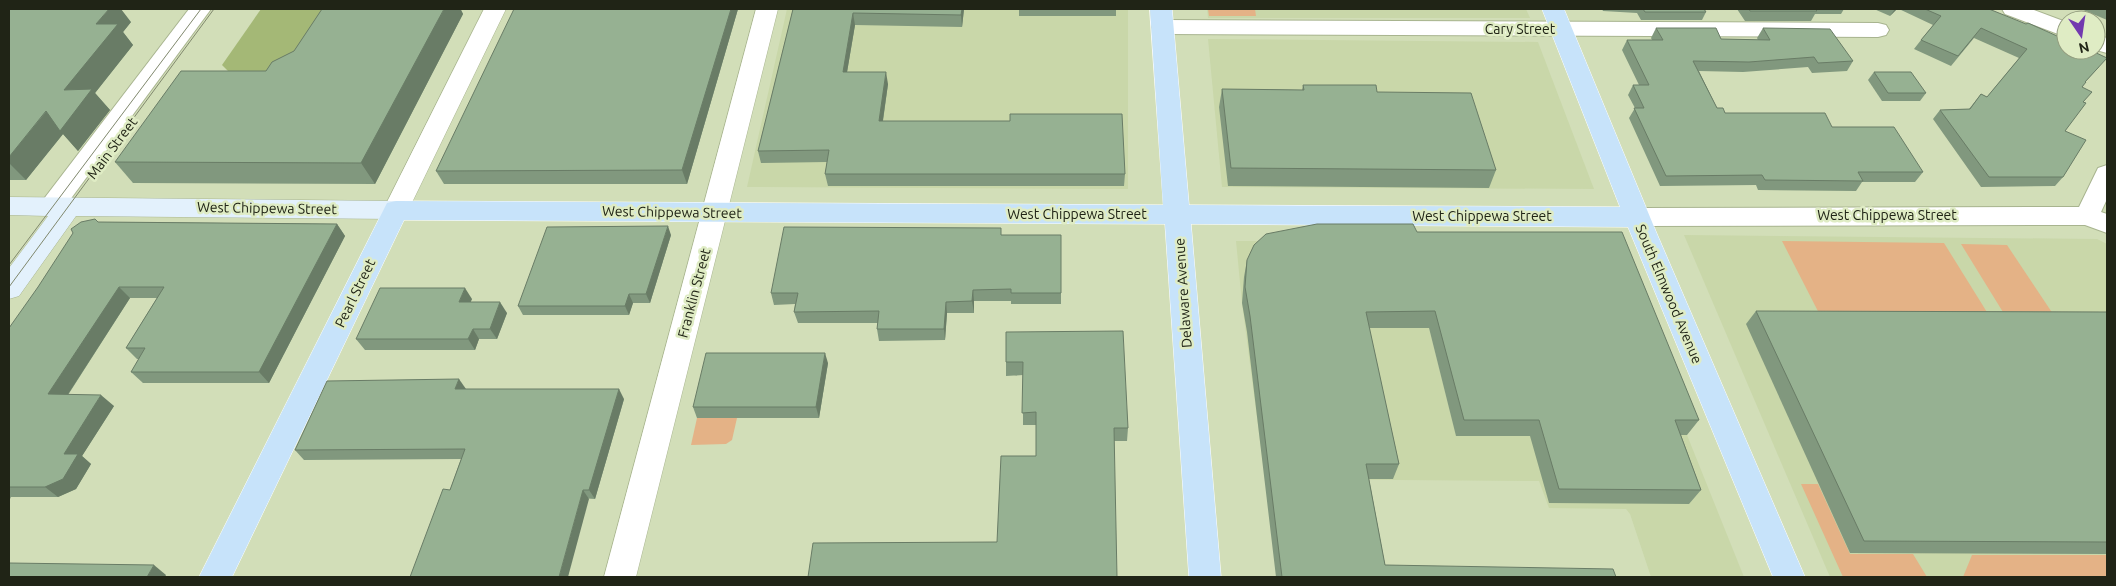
<svg xmlns="http://www.w3.org/2000/svg" width="2116" height="586" font-family="Ubuntu,sans-serif">
  <style>
    .built { fill: #c9d7a9 }
    .green { fill: #e4b286 }
    .water { fill: #a4b876 }
    .lines { fill: none; stroke-linecap: round; stroke-linejoin: round }
    .minor-casing { stroke: #a8b48f; stroke-width: 2 }
    .tertiary-casing { stroke: #a8b48f; stroke-width: 1 }
    .secondary-casing { stroke: #a8b48f; stroke-width: 1 }
    .primary-casing { stroke: #fff; stroke-width: 1 }
    .minor { fill: #fff; fill-rule: evenodd }
    .tertiary { fill: #fff; fill-rule: evenodd }
    .secondary { fill: #e3f1fc; fill-rule: evenodd }
    .primary { fill: #c7e3fa; fill-rule: evenodd }
    .tram { stroke: #80886d; stroke-width: 1 }
    .wall { fill: #81987e }
    .shaded-wall { fill: #697c66 }
    .building { fill: #96b192; stroke: #697c66 }
    .labels { text-anchor: middle; dominant-baseline: central; stroke-width: 5; stroke-linejoin: round; paint-order: stroke }
    .street-label { font-size: 14px; fill: #202416; stroke: #dfecc4 }
  </style>
  <rect width="100%" height="100%" fill="#d2deb8"/>
  <g class="built">
    <path d="M787 9H1128V189L747 187Z"/>
    <path d="M1207 9H1526L1530 18H1208Z"/>
    <path d="M1208 39 1538 42 1594 189 1222 187Z"/>
    <path d="M1684 235 2097 239 2107 244V577H1830Z"/>
    <path d="M1236 241H1407L1456 435H1687L1744 577H1651L1630 514 1626 509 1549 508 1539 481 1265 479 1242 303Z"/>
  </g>
  <g class="green">
    <path d="M1208 9H1255L1256 16H1209Z"/>
    <path d="M1782 241 1944 243 1990 317 1824 323Z"/>
    <path d="M1961 244 2007 245 2059 323 2006 317Z"/>
    <path d="M697 418H737L732 440 726 444 691 445Z"/>
    <path d="M1801 484H1818L1850 554H1913L1927 577H1843Z"/>
    <path d="M1972 555H2107V577H1963Z"/>
  </g>
  <path class="water" d="M261 9H330L283 72 228 71 222 65Z"/>
  <g class="lines">
    <defs>
      <g id="minor">
        <path d="M189 9H211L61 212 52 215 43 212 40 206 43 200Z"/>
        <path d="M2002 9H2031L2066 22V37L2005 14Z"/>
        <path d="M1163 20 1878 23 1886 25 1889 30 1886 35 1878 37 1163 34 1155 32 1152 27 1155 22Z"/>
        <path d="M2096 35 2107 38V53L2096 50Z"/>
        <path d="M2107 165V199L2101 212 2107 214V233L2085 225 1637 226 1628 223 1625 217 1628 211 1637 208 2079 207 2098 168Z"/>
      </g>
      <g id="tertiary">
        <path d="M484 9H506L405 217 396 219 387 217 383 210Z"/>
        <path d="M756 9H778L636 577H604Z"/>
      </g>
      <path id="secondary" d="M9 197 396 201 405 203 409 210 405 217 396 219 76 216 19 296 9 299V268L48 216 9 215Z"/>
      <path id="primary" d="M1150 9H1172L1189 205 1620 207 1542 9H1564L1657 234 1805 577H1773L1628 227 1191 224 1221 577H1189L1165 224 404 220 232 577H199L387 203 396 201 1163 205Z"/>
    </defs>
    <use href="#minor" class="minor-casing"/>
    <use href="#tertiary" class="tertiary-casing"/>
    <use href="#secondary" class="secondary-casing"/>
    <use href="#primary" class="primary-casing"/>
    <use href="#minor" class="minor"/>
    <use href="#tertiary" class="tertiary"/>
    <use href="#secondary" class="secondary"/>
    <use href="#primary" class="primary"/>
    <g class="tram">
      <path d="M9 265 201 9"/>
      <path d="M9 287 214 9"/>
    </g>
  </g>
  <g class="wall">
    <path d="M9 9 131 22 123 32 133 45 95 93 110 110 78 151 63 134 26 180H9Z"/>
    <path d="M738 9 687 184H444L436 171Z"/>
    <path d="M793 9H964L962 27 855 25 847 72 888 84 883 121 1125 174 1124 186H828L825 174 827 162 761 163 758 151Z"/>
    <rect x="1019" y="9" width="97" height="7"/>
    <path d="M1602 9H1704L1706 12 1702 20H1641L1637 13 1603 11Z"/>
    <path d="M1737 9H1844L1841 14H1815L1811 21H1745Z"/>
    <path d="M1874 9H1897L1890 16Z"/>
    <path d="M1899 9H1989L2099 67 2085 82 2082 87 2083 102 2065 131 2063 177 2055 186 1981 187 1933 119 1940 110 1969 109 1981 94 1987 97 2019 58 1974 38 1951 66 1914 49 1921 40 1933 25Z"/>
    <path d="M2081 9H2107V20Z"/>
    <path d="M461 10 463 14 375 184 133 183 115 162 266 71Z"/>
    <path d="M1656 28 1721 39 1758 40 1757 38 1763 28 1853 61 1847 71 1812 73 1808 67 1743 72 1699 71 1717 108 1725 113 1832 127 1923 172 1915 182H1862L1856 191 1758 190 1756 185 1660 186 1629 118 1635 108 1628 95 1633 85H1639L1622 50 1627 40H1652L1651 38Z"/>
    <path d="M1874 72 1926 93 1920 101H1882L1868 80Z"/>
    <path d="M1303 85 1377 92 1496 170 1489 188 1228 186 1219 107 1222 89 1302 90Z"/>
    <path d="M98 222 337 224 345 236 269 383H143L131 372 139 359H137L126 348 157 298H130L68 395 114 406 82 456 91 464 76 489 58 497H11L9 501V328Z"/>
    <path d="M1001 228V235H1061V304H1011V301H974V313H947L945 340 879 341 877 329 878 323H798L794 312 795 304 774 305 771 293Z"/>
    <path d="M1417 232 1699 420 1687 435H1681L1701 490 1689 504 1549 503 1530 436H1456L1429 328H1369L1399 464 1393 479H1369L1385 565 1616 577H1276L1247 332 1242 303 1244 277 1247 260Z"/>
    <path d="M671 235 650 303H633L629 315H523L518 306Z"/>
    <path d="M472 299 470 302 507 313 497 339H479L475 350H365L356 339Z"/>
    <path d="M1756 311 2107 312V554L1850 553 1746 324Z"/>
    <path d="M1006 332 1128 428 1127 441H1114L997 542 1036 456V425H1023V375L1006 376Z"/>
    <path d="M828 363 819 418H697L693 407Z"/>
    <path d="M466 389 624 399 595 499 450 490 461 459 304 460 295 450Z"/>
  </g>
  <g class="shaded-wall">
    <path d="M109 9H121L131 22 123 32 133 45 95 93 110 110 78 151 63 134 26 180 9 163V157L64 90 96 24Z"/>
    <path d="M444 9H462L461 10 463 14 375 184 361 163Z"/>
    <path d="M731 9H738L687 184 682 170Z"/>
    <path d="M962 9H964L962 27 961 15Z"/>
    <path d="M1895 9H1897L1890 16Z"/>
    <path d="M853 13 855 25 845 84 843 72Z"/>
    <path d="M886 72 888 84 881 133 879 121Z"/>
    <path d="M337 224 345 236 269 383 259 372Z"/>
    <path d="M668 226 671 235 650 303 646 294Z"/>
    <path d="M119 287 130 298 61 405 48 394Z"/>
    <path d="M465 288 472 299 466 313 459 302Z"/>
    <path d="M973 290 974 301V313L972 301Z"/>
    <path d="M629 294 633 303 629 315 625 306Z"/>
    <path d="M500 302 507 313 497 339 490 329Z"/>
    <path d="M946 302 947 313 945 340 944 329Z"/>
    <path d="M473 329 479 339 475 350 468 339Z"/>
    <path d="M825 353 828 363 819 418 816 407Z"/>
    <path d="M459 379 466 389H455Z"/>
    <path d="M619 389 624 399 595 499 589 490Z"/>
    <path d="M101 395 114 406 82 456 91 464 76 489 58 497 45 487 64 454Z"/>
    <path d="M583 490 589 499 568 577H559Z"/>
    <path d="M154 565 166 575 165 577H147Z"/>
  </g>
  <g class="building">
    <path d="M9 9H109L96 24H118L64 90 92 89 60 131 46 111 9 157Z"/>
    <path d="M322 9H444L361 163 115 162 181 71H266L272 62 294 51Z"/>
    <path d="M514 9H731L682 170 436 171Z"/>
    <path d="M793 9H962L961 15 853 13 843 72H886L879 121H1010V114H1122L1125 174H825L829 150 758 151Z"/>
    <path d="M1643 9H1704L1706 12H1645Z"/>
    <path d="M1749 9H1815L1817 11H1750Z"/>
    <path d="M1925 9H1989L2026 24 2028 23 2066 40V50H2090L2107 58 2085 82H2086L2082 87 2092 92 2083 102 2086 103 2065 131 2086 140 2063 177H1989L1940 110 1970 109 1981 94 1987 97 2027 49 1981 28 1958 56 1921 40 1941 16Z"/>
    <path d="M1656 28H1716L1721 39 1770 40 1763 28 1830 29 1853 61 1818 63 1814 57 1749 62 1693 61 1717 108H1723L1725 113H1825L1832 127H1894L1923 172H1858L1863 181 1765 180 1762 175 1666 176 1634 108H1644L1633 85H1649L1627 40H1663Z"/>
    <path d="M1874 72H1911L1926 93H1888Z"/>
    <path d="M1303 85H1376L1377 92 1471 93 1496 170 1231 168 1222 89 1304 90Z"/>
    <path d="M95 219 98 222 337 224 259 372H131L145 348H126L164 287H119L48 394 101 395 64 454H78L63 479 45 487H9V328L38 287 73 233 71 229 81 222Z"/>
    <path d="M1317 224H1413L1417 232H1622L1699 420H1675L1701 490 1559 489 1539 420H1464L1435 311 1366 312 1399 464H1366L1385 565 1613 569 1616 577H1282L1250 316 1245 287 1247 260 1254 245 1266 234Z"/>
    <path d="M668 226 646 294H629L625 306H518L547 227Z"/>
    <path d="M784 227 1001 228V235H1061V293H1011V289L973 290 972 301 946 302 944 329H877L879 311 794 312 798 293H771Z"/>
    <path d="M380 288H465L459 302H500L490 329H473L468 339H356Z"/>
    <path d="M1756 311 2107 312V542L1864 541Z"/>
    <path d="M1123 331 1128 428H1114L1117 577H808L813 543 997 542 1001 456H1036V412L1022 413 1023 362H1006V332Z"/>
    <path d="M706 353H825L816 407H693Z"/>
    <path d="M459 379 455 389H619L589 490H583L559 577H410L443 489 450 490 465 449 295 450 327 381Z"/>
    <path d="M9 563 154 565 147 577H9Z"/>
  </g>
  <g class="labels">
    <g class="street-label">
      <text x="1520" y="29">Cary Street</text>
      <text transform="translate(112 148) rotate(-53)">Main Street</text>
      <text transform="translate(267 208) rotate(1)">West Chippewa Street</text>
      <text transform="translate(672 212) rotate(1)">West Chippewa Street</text>
      <text x="1077" y="214">West Chippewa Street</text>
      <text x="1887" y="215">West Chippewa Street</text>
      <text x="1482" y="216">West Chippewa Street</text>
      <text transform="translate(355 293) rotate(-64)">Pearl Street</text>
      <text transform="translate(694 293) rotate(-75)">Franklin Street</text>
      <text transform="translate(1183 293) rotate(-94)">Delaware Avenue</text>
      <text transform="translate(1669 294) rotate(67)">South Elmwood Avenue</text>
    </g>
  </g>
  <rect width="2116" height="586" fill="none" stroke="#202416" stroke-width="20"/>
  <g transform="translate(2081 35) rotate(167)"><circle r="24" fill="#dfecc4" stroke="#939c7e"/>
  <path d="M0-4L9 19L0 12L-9 19Z" fill="#7239af"/>
  <text y="-8" font-size="14" font-weight="bold" text-anchor="middle" fill="#202416">N</text>
  </g>
</svg>
